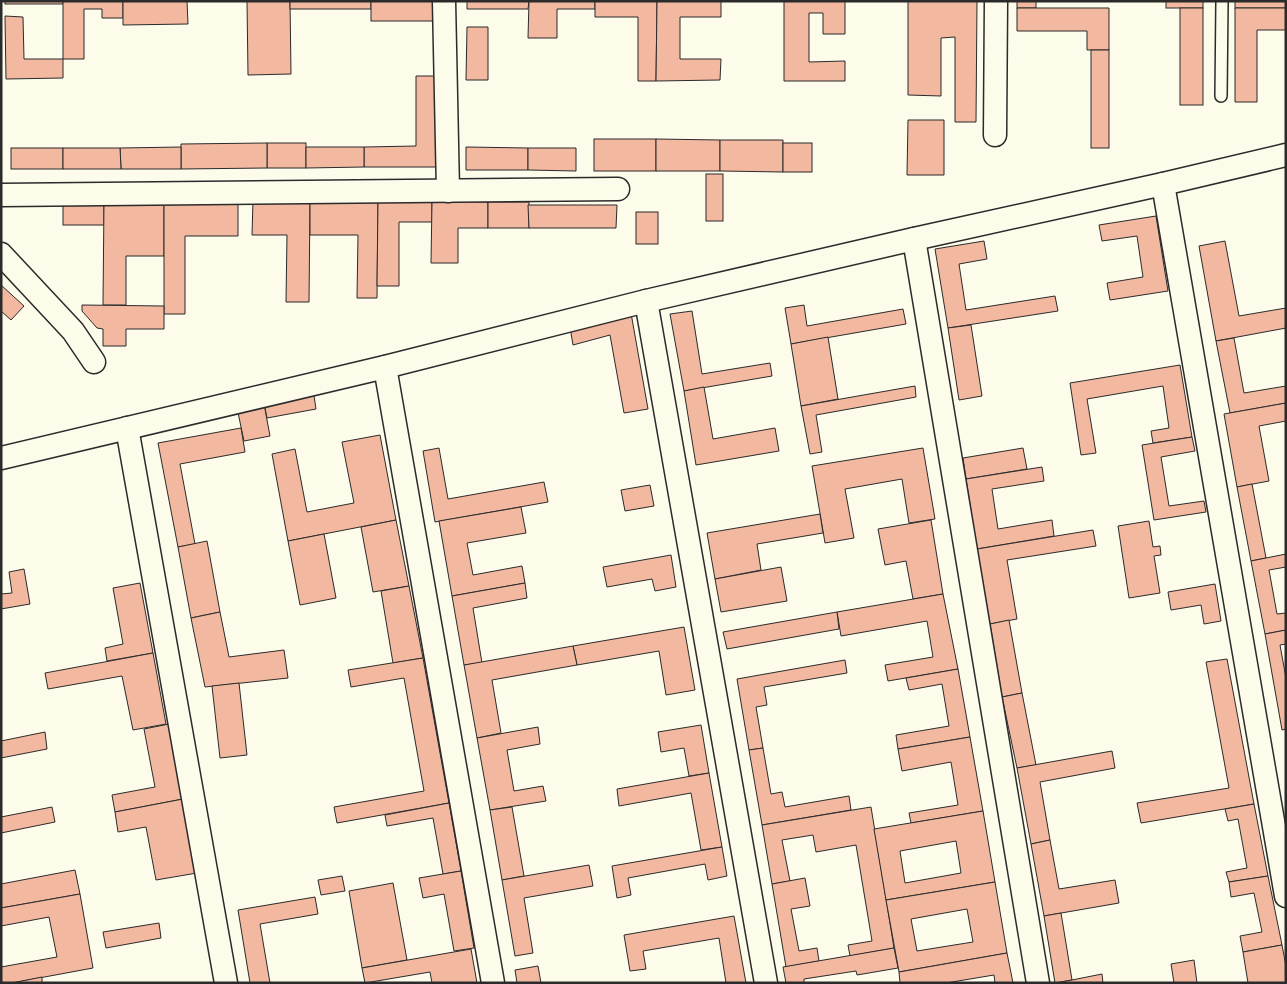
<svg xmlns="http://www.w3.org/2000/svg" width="1287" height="984" font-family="Rubik,sans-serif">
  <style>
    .building { fill: #f2b8a0; stroke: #2b2b2b; fill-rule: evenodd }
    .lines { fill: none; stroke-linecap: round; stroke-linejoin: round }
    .lane-casing { stroke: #2b2b2b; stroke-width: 14 }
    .street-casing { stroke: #2b2b2b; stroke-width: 25 }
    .lane { stroke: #fdfbea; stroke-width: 11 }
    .street { stroke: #fdfbea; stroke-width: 22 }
  </style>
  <rect width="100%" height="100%" fill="#fdfbea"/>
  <g class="building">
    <rect x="5" y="1" width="58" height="3"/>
    <path d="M63 1H123V18H102V9H84V59H63Z"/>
    <path d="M123 1H187L188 24 123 25Z"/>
    <path d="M247 1H290L291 74 248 75Z"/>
    <rect x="290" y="1" width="81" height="8"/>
    <rect x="371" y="1" width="65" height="20"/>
    <path d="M467 1H529L528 9H467Z"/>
    <path d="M529 1H595V9H557V38H528Z"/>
    <path d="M595 1H657L656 81H638V17H595Z"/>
    <path d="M657 1H721V17H680V59H721L720 80 656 81Z"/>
    <path d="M784 1H845V34H823V13H809V62L845 61V81H784Z"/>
    <path d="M908 1H977L976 122H955V37L941 38V96L908 95Z"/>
    <rect x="1017" y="1" width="19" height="7"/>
    <rect x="1166" y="1" width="37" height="7"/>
    <rect x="1235" y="1" width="51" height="7"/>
    <path d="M1017 8H1109V50H1087V31H1017Z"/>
    <rect x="1180" y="8" width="23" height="97"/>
    <path d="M1235 8H1286V30H1257V102H1235Z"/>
    <path d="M5 16 23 17 24 59H63V78L6 79Z"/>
    <path d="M467 27H488V80H466Z"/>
    <rect x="1091" y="50" width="18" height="98"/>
    <path d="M416 76H437V167H364V147L416 146Z"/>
    <path d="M908 120H944V175H907Z"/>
    <rect x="594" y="139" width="62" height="32"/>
    <path d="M656 139 720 140V171H656Z"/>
    <path d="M720 140H783V172L720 171Z"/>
    <rect x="267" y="143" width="39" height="25"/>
    <path d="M267 143V168L181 169V144Z"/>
    <rect x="783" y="143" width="29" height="29"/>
    <path d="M181 147V169H121L120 148Z"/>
    <path d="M306 147H364V167L306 168Z"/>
    <path d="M466 147 528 148V170H466Z"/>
    <rect x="11" y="148" width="52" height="21"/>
    <path d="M63 148H120L121 169H63Z"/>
    <path d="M528 148H576V171L528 170Z"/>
    <rect x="706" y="174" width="17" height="47"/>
    <rect x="63" y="200" width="41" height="25"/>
    <path d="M104 200H164V256H126V305H103Z"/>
    <path d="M164 200 238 201V236H185V314H164Z"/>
    <path d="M253 200 310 201 309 302H286L287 235H252Z"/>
    <path d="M310 201H378L377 298H357L358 235H310Z"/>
    <path d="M378 201H432V222H399V286H377Z"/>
    <path d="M432 201 488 202V228H458V263H431Z"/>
    <rect x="488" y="202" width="41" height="26"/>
    <path d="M528 205H617L616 228H529Z"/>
    <rect x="636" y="212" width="22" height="32"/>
    <path d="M1156 216 1168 291 1110 300 1107 283 1143 277 1137 236 1102 241 1099 225Z"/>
    <path d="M984 241 987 259 959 264 966 310 1055 296 1058 311 948 328 935 249Z"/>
    <path d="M1225 241 1239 316 1286 308V328L1216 341 1199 246Z"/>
    <path d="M1 285 24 306 11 320 1 311Z"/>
    <path d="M82 305 164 306V329H126V346H103V329L97 328 82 311Z"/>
    <path d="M804 305 807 326 903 309 906 324 791 344 785 308Z"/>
    <path d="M692 311 702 374 770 363 772 376 684 391 670 314Z"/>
    <path d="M631 313 648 409 624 413 610 335 573 345 570 327Z"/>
    <path d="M971 325 982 396 959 400 948 328Z"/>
    <path d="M828 337 838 399 801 406 791 344Z"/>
    <path d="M1234 338 1244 393 1286 386V403L1230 413 1216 341Z"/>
    <path d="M1180 365 1192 437 1153 443 1151 431 1169 428 1163 386 1087 399 1096 453 1081 455 1070 383Z"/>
    <path d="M915 386 916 397 816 415 822 452 810 454 801 406Z"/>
    <path d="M704 387 713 439 775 428 779 451 696 465 684 391Z"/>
    <path d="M313 389 316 409 267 418 263 398Z"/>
    <path d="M1286 403V421L1259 426 1269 481 1237 487 1224 414Z"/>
    <path d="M264 404 270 436 244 441 237 408Z"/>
    <path d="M241 428 245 452 180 464 195 544 178 547 158 443Z"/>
    <path d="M380 435 396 520 288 541 272 454 295 449 307 512 354 503 342 442Z"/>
    <path d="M1192 437 1195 451 1161 457 1169 506 1204 501 1206 512 1154 520 1142 445Z"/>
    <path d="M439 448 448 499 544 482 548 502 435 522 423 451Z"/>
    <path d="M923 448 935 519 909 523 902 479 845 489 854 538 825 543 812 466Z"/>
    <path d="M1023 448 1027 469 966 479 963 458Z"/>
    <path d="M1042 467 1044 481 992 489 998 529 1052 520 1054 536 977 549 966 479Z"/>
    <path d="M1252 484 1266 558 1251 561 1237 487Z"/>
    <path d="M650 485 654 506 625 511 621 490Z"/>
    <path d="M521 507 526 533 467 543 473 575 522 566 525 583 452 596 439 521Z"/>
    <path d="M820 514 823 533 757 544 761 570 715 579 707 533Z"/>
    <path d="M396 520 409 586 373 592 361 527Z"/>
    <path d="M931 520 943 594 913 599 906 561 885 565 878 529Z"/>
    <path d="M1149 521 1153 547 1160 546 1161 555 1154 556 1160 593 1129 598 1118 526Z"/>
    <path d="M1093 530 1096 546 1007 560 1017 619 990 624 977 549Z"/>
    <path d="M324 534 336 598 300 605 288 541Z"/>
    <path d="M207 541 220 612 191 618 178 547Z"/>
    <path d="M1286 554V567L1269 570 1277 614 1286 613V630L1265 634 1251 561Z"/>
    <path d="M671 555 676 587 655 591 652 579 607 587 603 567Z"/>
    <path d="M781 567 787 601 721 612 715 579Z"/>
    <path d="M24 569 30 604 1 609V594L12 593 9 572Z"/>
    <path d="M140 583 153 653 107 661 105 648 123 644 113 588Z"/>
    <path d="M525 583 527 598 473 608 482 663 464 665 452 596Z"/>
    <path d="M1215 584 1221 621 1204 624 1201 605 1171 610 1168 592Z"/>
    <path d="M409 586 423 658 393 663 381 591Z"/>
    <path d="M943 594 958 669 888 681 885 665 933 657 927 621 841 636 837 612Z"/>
    <path d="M220 612 229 657 284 650 288 678 205 687 191 618Z"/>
    <path d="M837 612 839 629 727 649 723 632Z"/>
    <path d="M1009 620 1022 693 1002 697 990 624Z"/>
    <path d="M684 627 695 690 666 695 659 651 577 665 573 646Z"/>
    <path d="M1286 630V644L1280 645 1286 678V729L1282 730 1265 634Z"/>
    <path d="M573 646 577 665 492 680 501 733 477 738 464 665Z"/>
    <path d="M153 653 166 724 133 730 122 676 48 689 45 673Z"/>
    <path d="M423 658 449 803 337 823 334 807 424 791 404 678 351 687 348 670Z"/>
    <path d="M1227 659 1254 804 1141 823 1137 803 1229 788 1206 662Z"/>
    <path d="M845 660 847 673 764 687 767 705 756 707 763 748 749 750 737 679Z"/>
    <path d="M958 669 970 737 898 749 896 735 949 726 942 684 909 690 906 678Z"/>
    <path d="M239 683 247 755 220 758 212 686Z"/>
    <path d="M1022 693 1036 765 1017 768 1002 697Z"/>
    <path d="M169 724 183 799 115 812 112 795 155 787 144 729Z"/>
    <path d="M701 725 709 773 689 776 684 748 661 752 658 732Z"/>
    <path d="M538 727 540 744 507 750 514 791 543 786 546 801 490 810 477 738Z"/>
    <path d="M45 732 47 749 1 758V741Z"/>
    <path d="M970 737 983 811 911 823 909 813 958 805 951 762 902 771 898 749Z"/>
    <path d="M763 748 771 794 782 792 785 807 849 796 851 810 762 825 749 750Z"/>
    <path d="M1112 751 1115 768 1040 782 1050 840 1031 844 1017 768Z"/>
    <path d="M709 773 722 847 701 850 691 793 619 806 617 789Z"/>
    <path d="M183 799 197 873 156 880 146 827 118 832 115 812Z"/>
    <path d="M449 803 461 871 443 874 433 818 387 826 385 815Z"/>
    <path d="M1254 804 1268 876 1229 882 1226 872 1247 868 1238 819 1228 821 1225 809Z"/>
    <path d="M52 807 55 822 1 833V817Z"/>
    <path d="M512 807 524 876 502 880 490 810Z"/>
    <path d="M871 807 894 948 850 956 848 945 872 941 856 845 816 852 813 835 782 840 790 881 772 884 762 825Z"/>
    <path d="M983 811 995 882 886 900 874 829ZM956 841 961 873 905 883 900 851Z"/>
    <path d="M1050 840 1059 889 1115 880 1119 903 1044 916 1031 844Z"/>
    <path d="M722 847 727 876 708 880 705 864 628 878 631 895 617 898 612 866Z"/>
    <path d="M589 865 593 886 524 898 533 953 515 956 502 880Z"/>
    <path d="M75 870 80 894 1 908V884Z"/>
    <path d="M461 871 474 948 454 951 444 894 423 898 419 878Z"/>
    <path d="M342 876 345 891 321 895 318 880Z"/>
    <path d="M1268 876 1282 945 1243 952 1240 936 1262 932 1254 893 1231 897 1229 882Z"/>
    <path d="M805 878 810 906 791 909 799 951 817 948 819 961 786 967 772 884Z"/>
    <path d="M995 882 1007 953 899 972 886 900ZM967 909 973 942 917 951 911 919Z"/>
    <path d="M393 883 407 960 362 968 349 891Z"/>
    <path d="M80 894 93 968 12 983H1V967L57 957 49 917 1 926V908Z"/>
    <path d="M315 897 318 914 260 924 270 983H250L238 910Z"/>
    <path d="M1061 913 1072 980 1055 983 1044 916Z"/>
    <path d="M734 916 746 983H726L719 938 643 951 646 969 630 971 624 935Z"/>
    <path d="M159 923 161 938 106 948 103 932Z"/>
    <path d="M1282 945 1286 966V983H1248L1243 952Z"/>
    <path d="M894 948 898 968 857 975 856 971 804 979V983H786L783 967Z"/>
    <path d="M471 949 477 983H432L430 972 365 983 362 968Z"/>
    <path d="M1007 953 1013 983H995L994 975 946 983H900L899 972Z"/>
    <path d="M1194 960 1197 983H1174L1171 964Z"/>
    <path d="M538 966 541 983H517L515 970Z"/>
    <path d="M1102 974 1103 983H1056L1072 980Z"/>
    <path d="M42 977V983H12Z"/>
  </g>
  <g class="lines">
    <defs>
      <path id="lane" d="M1221 96 1222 1"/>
      <g id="street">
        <path d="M444 1 448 191"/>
        <path d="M995 135 996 1"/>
        <path d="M1163 184 1286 896"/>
        <path d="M1 195 618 189"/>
        <path d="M914 239 1038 983"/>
        <path d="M1 254 73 331 94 362"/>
        <path d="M646 301 766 983"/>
        <path d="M385 367 493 983"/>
        <path d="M127 428 226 983"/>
        <path d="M1 458 385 367 646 301 914 239 1163 184 1286 155"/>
      </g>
    </defs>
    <use href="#lane" class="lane-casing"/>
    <use href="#street" class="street-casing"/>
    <use href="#lane" class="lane"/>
    <use href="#street" class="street"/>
  </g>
  <rect width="1287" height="984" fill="none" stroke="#2b2b2b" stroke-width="5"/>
</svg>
